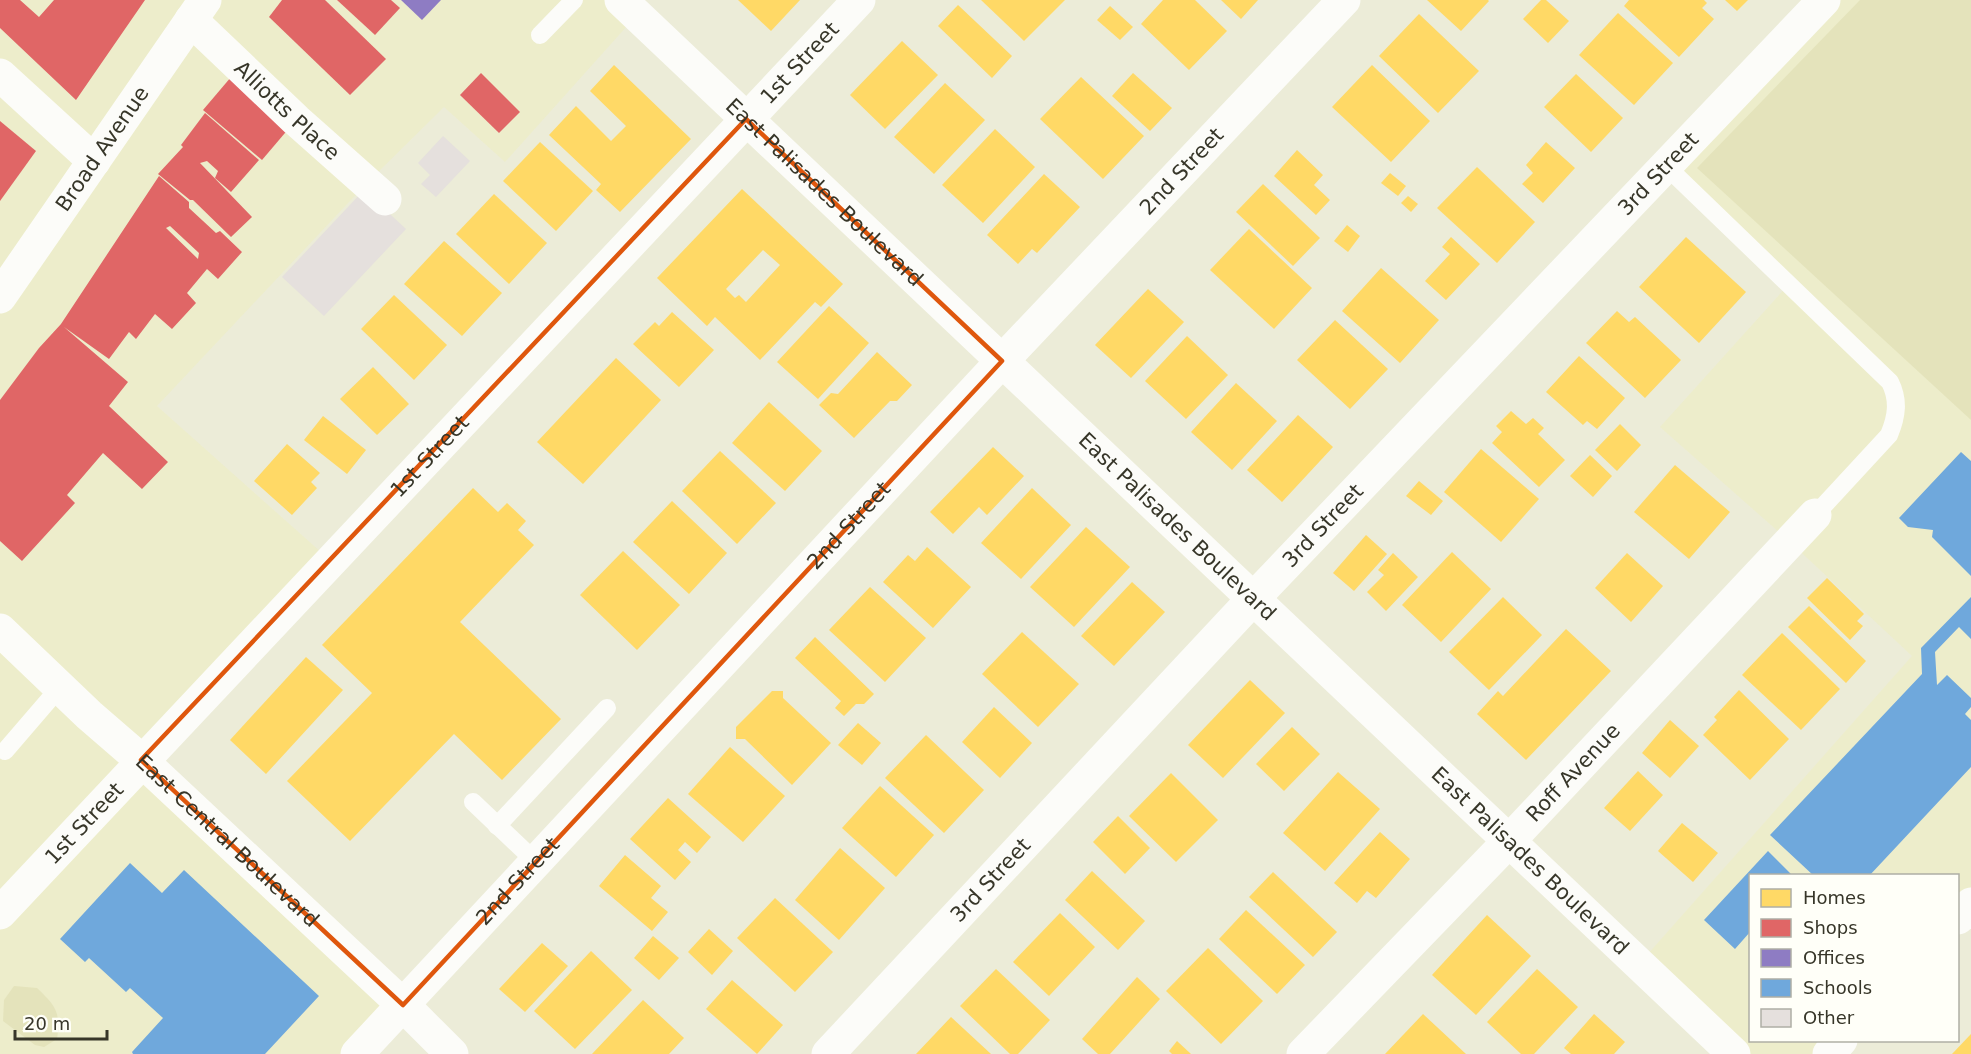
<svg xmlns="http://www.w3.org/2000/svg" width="1971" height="1054" font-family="'DejaVu Sans',sans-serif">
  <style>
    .built { fill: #ededcb }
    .green { fill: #e4e3bb }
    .homes { fill: #ffd966; fill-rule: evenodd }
    .shops { fill: #e06666; fill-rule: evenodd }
    .offices { fill: #8e7cc3 }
    .schools { fill: #6fa8dc }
    .building { fill: #e5e0dd }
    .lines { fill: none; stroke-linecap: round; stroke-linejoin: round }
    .lane { stroke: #fcfcf9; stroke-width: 18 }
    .street { stroke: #fcfcf9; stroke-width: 33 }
    .secondary { stroke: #fcfcf9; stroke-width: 33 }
    .marked { fill: none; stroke: #df570d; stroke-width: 4.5; stroke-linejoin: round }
    .labels { text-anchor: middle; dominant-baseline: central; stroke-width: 6; stroke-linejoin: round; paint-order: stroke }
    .street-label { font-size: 21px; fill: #373629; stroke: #fffff8 }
  </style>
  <rect width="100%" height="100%" fill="#ececd8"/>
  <g class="built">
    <path d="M0 0H620L637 15 505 162 444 107 367 183 157 406 331 561 142 760 403 1005 357 1054H0Z"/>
    <path d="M1824 0H1971V904L1958 918V876H1750V1040L1841 1041 1829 1054H1734L1639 964 1912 656 1789 541 1660 427 1788 285 1666 166Z"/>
  </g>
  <g class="green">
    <path d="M1860 0H1971V420L1697 168Z"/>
    <path d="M14 986 37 988C56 1006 61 1013 57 1039L44 1047 35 1045 3 1021 4 1000Z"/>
  </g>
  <g class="homes">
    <path d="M738 0H800L771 31Z"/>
    <path d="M981 0H1065L1024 41Z"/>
    <path d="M1163 0H1195L1227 31 1189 70 1141 24Z"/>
    <path d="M1221 0H1258L1241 19Z"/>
    <path d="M1427 0H1488L1489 1 1461 31Z"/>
    <path d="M1541 0H1546L1569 21 1548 43 1523 19Z"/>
    <path d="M1629 0H1704L1707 3 1702 8 1714 19 1679 57 1624 6Z"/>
    <path d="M1725 0H1748L1737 11Z"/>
    <path d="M958 5 1012 56 992 78 938 26Z"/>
    <path d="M1110 6 1133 27 1120 40 1097 20Z"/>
    <path d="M1618 13 1673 63 1634 105 1579 55Z"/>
    <path d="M1419 14 1479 71 1438 113 1379 56Z"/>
    <path d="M902 41 938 75 885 129 850 95Z"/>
    <path d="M614 65 691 139 620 212 596 190 601 184 549 135 576 106 611 141 626 126 590 91Z"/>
    <path d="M1372 65 1430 121 1391 162 1332 107Z"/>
    <path d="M1133 73 1172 108 1150 131 1112 96Z"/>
    <path d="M1576 74 1623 118 1591 152 1544 107Z"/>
    <path d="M1081 77 1144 136 1103 179 1040 119Z"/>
    <path d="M945 83 985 120 934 174 894 137Z"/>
    <path d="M995 129 1035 167 983 223 942 185Z"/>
    <path d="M540 142 593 191 556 231 503 181Z"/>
    <path d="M1546 142 1575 168 1543 203 1522 184 1533 173 1526 165Z"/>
    <path d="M1297 150 1323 175 1314 185 1330 200 1316 215 1274 176Z"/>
    <path d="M1477 167 1535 222 1497 263 1437 208Z"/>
    <path d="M1390 173 1406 186 1398 196 1381 183Z"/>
    <path d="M1044 174 1080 207 1037 253 1032 249 1018 264 987 235Z"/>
    <path d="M1263 184 1320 238 1293 266 1236 212Z"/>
    <path d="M742 189 843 284 821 307 815 302 760 360 715 317 707 326 657 278ZM763 250 780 265 746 302 739 295 735 298 726 289Z"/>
    <path d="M494 194 547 243 509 284 456 234Z"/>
    <path d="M1408 196 1418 204 1411 212 1401 203Z"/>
    <path d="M1347 225 1360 236 1348 252 1334 241Z"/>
    <path d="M1249 229 1312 288 1274 329 1210 270Z"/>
    <path d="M1451 237 1480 264 1446 300 1425 281 1450 254 1442 247Z"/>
    <path d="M1686 237 1746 292 1699 343 1639 287Z"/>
    <path d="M444 241 502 293 462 336 404 284Z"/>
    <path d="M1381 268 1439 320 1400 363 1342 311Z"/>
    <path d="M1148 289 1184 322 1131 378 1095 345Z"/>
    <path d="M394 295 447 345 414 380 361 329Z"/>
    <path d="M829 306 869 343 818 399 777 362Z"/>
    <path d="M1617 311 1629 322 1635 317 1681 360 1645 398 1586 343Z"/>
    <path d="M672 312 714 350 679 387 633 344 655 322 659 326Z"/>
    <path d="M1335 320 1388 369 1350 409 1297 360Z"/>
    <path d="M1187 336 1228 375 1186 419 1145 381Z"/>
    <path d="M877 352 912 385 897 401H890L854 438 819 405 831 393 838 394Z"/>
    <path d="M1579 356 1625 398 1597 429 1587 421 1583 425 1546 392Z"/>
    <path d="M616 358 661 400 583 484 537 442Z"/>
    <path d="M373 367 409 404 377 435 340 399Z"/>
    <path d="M1236 383 1277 421 1232 470 1191 432Z"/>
    <path d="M769 402 822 451 785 491 732 443Z"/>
    <path d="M1511 411 1526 424 1533 418 1544 428 1538 434 1565 460 1539 487 1492 443 1502 432 1496 426Z"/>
    <path d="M1298 415 1333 447 1282 502 1247 470Z"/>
    <path d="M323 416 366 450 347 474 304 440Z"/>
    <path d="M1620 424 1641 445 1617 471 1595 450Z"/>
    <path d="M287 444 320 473 311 482 317 488 292 515 254 481Z"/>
    <path d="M993 447 1024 476 987 515 979 507 953 534 930 512Z"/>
    <path d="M1481 449 1539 499 1501 542 1444 492Z"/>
    <path d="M720 451 776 503 737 544 682 491Z"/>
    <path d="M1590 455 1612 476 1593 497 1570 476Z"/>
    <path d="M1675 465 1730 512 1689 559 1634 512Z"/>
    <path d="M1419 481 1443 501 1431 515 1406 496Z"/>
    <path d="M473 488 498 512 507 503 526 521 518 530 534 545 460 622 561 719 502 780 454 734 350 841 287 781 372 693 322 645Z"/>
    <path d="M1032 488 1071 525 1021 579 981 543Z"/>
    <path d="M672 501 727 553 689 594 633 542Z"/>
    <path d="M1086 527 1130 567 1074 627 1030 587Z"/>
    <path d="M1366 535 1387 554 1354 591 1333 573Z"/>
    <path d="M927 547 971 587 933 628 883 582 908 555 915 561Z"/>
    <path d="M623 551 680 605 637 650 580 595Z"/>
    <path d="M1452 552 1491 589 1441 642 1402 605Z"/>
    <path d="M1393 553 1418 577 1386 611 1367 592 1384 575 1378 570Z"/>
    <path d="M1627 553 1663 586 1631 622 1595 588Z"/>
    <path d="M1827 578 1864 614 1857 621 1863 626 1850 640 1807 598Z"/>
    <path d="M1132 582 1165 612 1114 666 1081 636Z"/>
    <path d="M870 587 926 638 885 682 829 630Z"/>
    <path d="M1503 597 1542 635 1489 690 1449 652Z"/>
    <path d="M1809 606 1866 661 1846 683 1788 627Z"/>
    <path d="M1566 629 1611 671 1526 760 1477 714 1498 691 1503 696Z"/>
    <path d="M1022 632 1079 684 1038 727 982 674Z"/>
    <path d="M1782 633 1840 689 1801 730 1742 675Z"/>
    <path d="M815 637 874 694 864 704H856L844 716 835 708 841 701 795 658Z"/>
    <path d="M306 657 343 690 266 774 230 740Z"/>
    <path d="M1250 680 1285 713 1223 778 1188 745Z"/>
    <path d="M1739 690 1789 739 1750 780 1703 735 1717 720 1714 717Z"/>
    <path d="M772 691H783V698L831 743 792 785 745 739H736V727Z"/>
    <path d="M994 707 1032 743 1000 778 962 742Z"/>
    <path d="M1670 720 1699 746 1670 778 1642 753Z"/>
    <path d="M858 723 881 743 862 765 838 745Z"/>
    <path d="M1292 727 1320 754 1284 791 1256 764Z"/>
    <path d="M926 735 984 790 944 833 885 778Z"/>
    <path d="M730 747 785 796 743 842 688 794Z"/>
    <path d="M1638 771 1663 795 1630 831 1604 808Z"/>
    <path d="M1338 772 1380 809 1325 871 1283 833Z"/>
    <path d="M1171 773 1218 820 1176 862 1129 816Z"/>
    <path d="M880 786 934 835 896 877 842 828Z"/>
    <path d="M668 798 711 837 697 853 685 842 678 850 691 862 675 880 630 839Z"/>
    <path d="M1118 816 1150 848 1125 874 1093 842Z"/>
    <path d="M1682 823 1718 853 1693 882 1658 851Z"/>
    <path d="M1380 832 1410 859 1376 898 1367 891 1357 903 1334 883Z"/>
    <path d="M840 848 885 888 839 940 795 900Z"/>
    <path d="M625 855 661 886 651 898 668 912 652 931 599 886Z"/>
    <path d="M1092 871 1145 921 1118 950 1065 900Z"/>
    <path d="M1273 872 1337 932 1313 957 1249 897Z"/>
    <path d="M775 898 833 952 795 992 737 938Z"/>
    <path d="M1246 910 1305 965 1277 994 1219 939Z"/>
    <path d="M1060 913 1095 947 1049 996 1013 962Z"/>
    <path d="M1487 915 1531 956 1476 1015 1432 975Z"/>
    <path d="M709 929 733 951 712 975 688 952Z"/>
    <path d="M653 936 679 958 659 980 634 958Z"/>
    <path d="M542 943 568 966 525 1012 499 989Z"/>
    <path d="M1208 948 1263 1001 1221 1044 1166 991Z"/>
    <path d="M591 951 632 990 575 1049 534 1011Z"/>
    <path d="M996 969 1050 1020 1018 1054H1010L960 1006Z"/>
    <path d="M1537 969 1578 1007 1534 1054H1521L1487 1022Z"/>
    <path d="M1137 977 1160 999 1110 1054H1098L1082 1039Z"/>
    <path d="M732 980 783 1025 757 1054 706 1009Z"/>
    <path d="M643 1000 684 1038 669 1054H592Z"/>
    <path d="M1423 1014 1466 1054H1385Z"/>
    <path d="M1594 1014 1625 1042 1614 1054H1571L1564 1048Z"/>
    <path d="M951 1017 991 1054H916Z"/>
    <path d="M1971 1034V1054H1952Z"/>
    <path d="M1177 1041 1191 1054H1172L1169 1051Z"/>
  </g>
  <g class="shops">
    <path d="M0 0H20L39 17 54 0H145L76 100 0 28Z"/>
    <path d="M282 0H325L386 59 350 95 269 17Z"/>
    <path d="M337 0H391L400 8 375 35Z"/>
    <path d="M237 70 296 120 262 160 203 110Z"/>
    <path d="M481 73 520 112 499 133 460 95Z"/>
    <path d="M205 113 259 160 231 192 215 178 218 171 207 161 200 163 252 217 231 237 193 200H190L158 174 183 147 181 145Z"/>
    <path d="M0 121 36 151 0 201Z"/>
    <path d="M159 176 189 202V208L216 233 220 231 242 252 218 279 207 269 187 293 196 303 172 329 155 314 136 339 129 332 109 359 64 327 128 382 109 406 168 462 142 489 103 453 67 495 75 503 22 561 0 541V400L39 348 61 324ZM170 226 199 253 198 259 166 228Z"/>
  </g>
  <path class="offices" d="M401 0H441L422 20Z"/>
  <g class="schools">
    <path d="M1961 452 1971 461V576L1932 537 1933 530 1908 527 1899 518Z"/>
    <path d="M1971 597V639L1959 627 1935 652 1937 685 1947 675 1971 698V707L1965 714 1971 720V767L1869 876H1814L1770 835 1922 674 1921 648Z"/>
    <path d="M1768 851 1793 876H1750V932L1735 949 1704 920Z"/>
    <path d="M130 863 162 893 184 870 319 996 265 1054H133L132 1052 163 1018 130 988 126 992 89 958 85 962 60 939Z"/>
  </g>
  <g class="building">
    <path d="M443 136 470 161 436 197 421 184 430 175 418 163Z"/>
    <path d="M364 190 406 229 324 316 282 277Z"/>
  </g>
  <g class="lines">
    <g class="lane">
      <path d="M540 35 574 0"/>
      <path d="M1666 166 1890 382C1899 400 1897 416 1889 435L1815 515"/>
      <path d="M5 751 60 687"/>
      <path d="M473 802 536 862"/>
      <path d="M497 826 607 708"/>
    </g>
    <g class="street">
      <path id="s1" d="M621 0 1734 1054"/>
      <path id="s2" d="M191 20 296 120 385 199"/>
      <path d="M0 75 94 161"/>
      <path id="s3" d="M0 913 859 0"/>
      <path d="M1958 918 1971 904"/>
      <path id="s4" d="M357 1054 1002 361 1344 0"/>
      <path id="s5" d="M828 1054 1253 599 1824 0"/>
      <path id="s6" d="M1303 1054 1509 841 1815 515"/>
      <path d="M1829 1054 1841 1040"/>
    </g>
    <g class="secondary">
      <path id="s7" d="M0 297 205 0"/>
      <path id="s8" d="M0 630 89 715 141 760 403 1005 452 1054"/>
    </g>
  </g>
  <path class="marked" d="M746 119 1002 361 403 1005 141 760Z"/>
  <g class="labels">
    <g class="street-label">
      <text stroke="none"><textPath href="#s3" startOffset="1167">1st Street</textPath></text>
      <text stroke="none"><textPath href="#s2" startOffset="132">Alliotts Place</textPath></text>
      <text stroke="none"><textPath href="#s7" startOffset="180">Broad Avenue</textPath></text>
      <text stroke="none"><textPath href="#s4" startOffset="1208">2nd Street</textPath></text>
      <text stroke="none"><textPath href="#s5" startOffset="1210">3rd Street</textPath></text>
      <text stroke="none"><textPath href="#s1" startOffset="280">East Palisades Boulevard</textPath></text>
      <text stroke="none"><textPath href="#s3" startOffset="627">1st Street</textPath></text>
      <text stroke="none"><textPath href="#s4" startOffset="722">2nd Street</textPath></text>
      <text stroke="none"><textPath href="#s5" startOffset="724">3rd Street</textPath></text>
      <text stroke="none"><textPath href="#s1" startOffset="766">East Palisades Boulevard</textPath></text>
      <text stroke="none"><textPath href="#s6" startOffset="390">Roff Avenue</textPath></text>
      <text stroke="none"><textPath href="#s3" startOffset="123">1st Street</textPath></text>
      <text stroke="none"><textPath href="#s8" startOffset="310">East Central Boulevard</textPath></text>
      <text stroke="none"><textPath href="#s1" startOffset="1252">East Palisades Boulevard</textPath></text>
      <text stroke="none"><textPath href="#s5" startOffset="238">3rd Street</textPath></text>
      <text stroke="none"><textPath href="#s4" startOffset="236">2nd Street</textPath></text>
    </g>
  </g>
  <rect x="1749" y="874" width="210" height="168" fill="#fffff8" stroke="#afafa5" stroke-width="1.5"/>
  <rect x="1761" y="889" width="30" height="18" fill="#ffd966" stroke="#afafa5" stroke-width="1.5"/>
  <text x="1803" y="904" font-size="18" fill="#373629">Homes</text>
  <rect x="1761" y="919" width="30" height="18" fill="#e06666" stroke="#afafa5" stroke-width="1.5"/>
  <text x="1803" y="934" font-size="18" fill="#373629">Shops</text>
  <rect x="1761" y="949" width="30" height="18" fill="#8e7cc3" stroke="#afafa5" stroke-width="1.5"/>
  <text x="1803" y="964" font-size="18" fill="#373629">Offices</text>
  <rect x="1761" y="979" width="30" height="18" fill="#6fa8dc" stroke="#afafa5" stroke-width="1.5"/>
  <text x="1803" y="994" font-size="18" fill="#373629">Schools</text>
  <rect x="1761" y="1009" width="30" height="18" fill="#e5e0dd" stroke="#afafa5" stroke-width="1.5"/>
  <text x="1803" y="1024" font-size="18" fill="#373629">Other</text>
  <path d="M15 1030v9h92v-9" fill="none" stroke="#373629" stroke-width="3"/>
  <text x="24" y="1030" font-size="18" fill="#373629" stroke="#fffff8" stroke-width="4.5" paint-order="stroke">20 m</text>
</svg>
